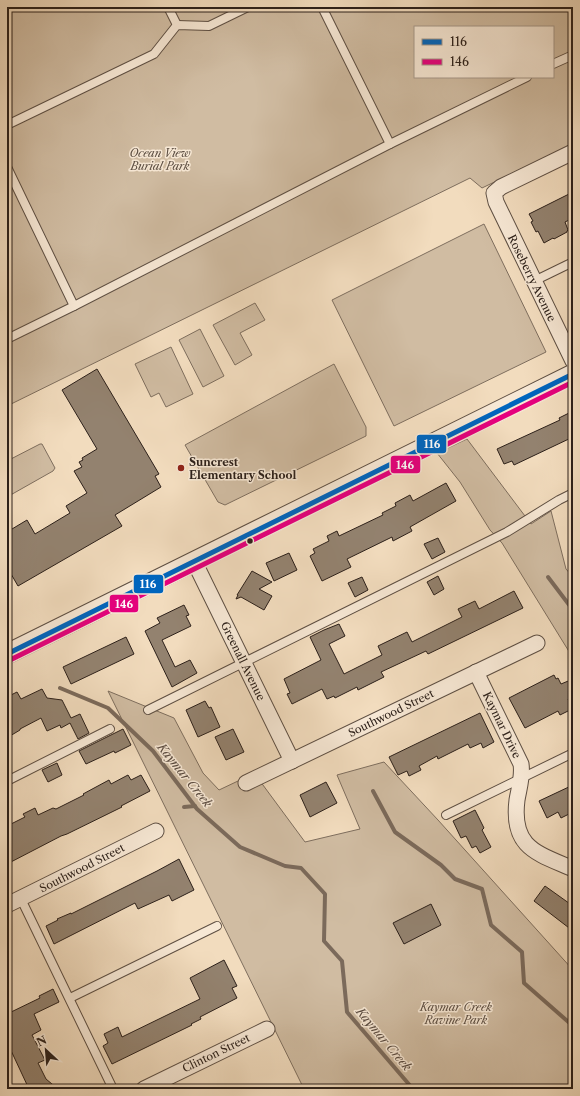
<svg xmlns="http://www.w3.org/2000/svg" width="580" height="1096" font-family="'Libre Caslon Text',serif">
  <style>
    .green { fill: #d0bca2; stroke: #7e6e5e; fill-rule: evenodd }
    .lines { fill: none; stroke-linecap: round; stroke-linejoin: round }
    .stream { stroke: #7b6a5b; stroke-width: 4 }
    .building { fill: #93826f; stroke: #2c201a }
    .service-casing { stroke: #5e4f43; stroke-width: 10 }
    .minor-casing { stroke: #5e4f43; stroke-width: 17 }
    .tertiary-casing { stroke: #5e4f43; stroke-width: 21 }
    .service { stroke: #f7e8d5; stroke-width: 8 }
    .minor { stroke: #f7e8d5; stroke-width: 15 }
    .tertiary { stroke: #f7e8d5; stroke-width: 19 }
    .bus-1-casing { stroke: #f7e8d5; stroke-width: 8 }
    .bus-2-casing { stroke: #f7e8d5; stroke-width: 8 }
    .bus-1 { stroke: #0065bd; stroke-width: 5 }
    .bus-2 { stroke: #e5007d; stroke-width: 5 }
    .poi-dot { fill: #8f2418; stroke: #f7e8d5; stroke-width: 1.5 }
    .bus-dot { fill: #2c201a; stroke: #f7e8d5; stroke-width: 1.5 }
    .labels { text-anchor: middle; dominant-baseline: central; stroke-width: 3; stroke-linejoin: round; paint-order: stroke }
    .park-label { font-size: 11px; font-style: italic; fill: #5d4f43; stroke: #f7e8d5 }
    .street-label { font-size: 11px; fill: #2c201a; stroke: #f7e8d5 }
    .poi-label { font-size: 11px; font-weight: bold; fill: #2c201a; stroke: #f7e8d5; text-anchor: start }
    .water-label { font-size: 12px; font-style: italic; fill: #5a4b40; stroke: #f7e8d5 }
    .line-badge { stroke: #f7e8d5; stroke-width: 1.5 }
    .badge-label { font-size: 11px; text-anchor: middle; font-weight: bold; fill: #fff }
  </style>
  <rect width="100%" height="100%" fill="#f2dcbe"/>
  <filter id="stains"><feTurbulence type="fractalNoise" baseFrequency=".005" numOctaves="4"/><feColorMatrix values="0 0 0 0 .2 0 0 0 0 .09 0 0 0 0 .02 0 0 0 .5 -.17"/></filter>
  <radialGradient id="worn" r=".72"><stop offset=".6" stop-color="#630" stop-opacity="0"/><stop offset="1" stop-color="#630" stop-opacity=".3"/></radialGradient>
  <g class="green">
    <path d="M7 7H573V144L482 188 470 178 7 406ZM415 27H553V77H415Z"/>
    <path d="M484 224 546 352 394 426 332 300Z"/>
    <path d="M255 303 265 320 240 333 252 355 235 365 213 325Z"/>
    <path d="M200 329 224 376 203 387 179 340Z"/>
    <path d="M171 347 193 394 166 407 159 393 151 397 135 364Z"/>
    <path d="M334 364 366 427V436L225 505 218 502 185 445Z"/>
    <path d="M467 439 531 524 551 511 566 569 573 577V658L502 543 490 530 460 482 437 453Z"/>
    <path d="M40 444H42L55 468 53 471 7 497V461Z"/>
    <path d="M108 691 174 718 203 773 219 790 238 781 242 789 260 781 305 842 360 829 337 775 384 762 438 820 573 970V1089H304Z"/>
  </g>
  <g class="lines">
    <g class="stream">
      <path d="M548 577 573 610"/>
      <path d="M60 688 108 708 153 751 197 809 240 847 285 866 301 868 325 894 324 941 342 961 347 1012 413 1089"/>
      <path d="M373 791 395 832 441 865 455 879 482 889 491 925 522 952 524 983 573 1026"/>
      <path d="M184 807 195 806"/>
    </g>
  </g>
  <g class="building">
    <path d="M573 192V218L565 222 568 230 567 231V232L554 239 553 238 544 243 538 231 536 232 531 222 533 221 529 214Z"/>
    <path d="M97 369 159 474 155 476 161 487 115 515 122 526 18 586 7 567V532L27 520 35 534 70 513 66 506 87 493 74 471 82 467 79 462 83 460 82 458 97 449 62 390Z"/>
    <path d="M573 411V437L514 465 512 461 504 464 497 449 560 420 559 418Z"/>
    <path d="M446 483 456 501 410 527 412 531 393 541 392 537 347 559 351 567 322 581 310 556 315 553 313 549 329 541 327 536 337 531 339 536 383 515 382 513 396 506 395 503 410 495 413 501Z"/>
    <path d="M438 538 445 552 432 559 424 544Z"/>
    <path d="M289 553 297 570 274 581 266 563Z"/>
    <path d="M252 571 272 582 259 589 272 596 264 610 241 597 236 599 238 595H237Z"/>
    <path d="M438 576 444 589 434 595 427 582Z"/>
    <path d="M362 577 368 590 355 597 348 583Z"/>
    <path d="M514 591 523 608 428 654 426 651 381 672 384 677 358 690 357 687 335 698 334 696 327 699 322 689 292 704 287 694 290 693 284 679 321 660 310 637 324 630 339 624 345 636 329 644 344 674 382 655 378 646 407 632 412 642 462 617 458 609 475 601 479 609Z"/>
    <path d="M184 605 189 615 186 616 191 626 162 640 175 667 190 660 197 673 172 687 145 631 160 623 157 618Z"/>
    <path d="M126 637 134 654 71 684 63 667Z"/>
    <path d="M554 675 556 679 558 678 561 684 573 679V696L568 699 572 709 560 715 558 711 525 728 509 698Z"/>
    <path d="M42 689 47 698 62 700 71 718 80 714 89 733 78 739 70 723 61 728 60 725 47 731 41 718 20 729V730L10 736 7 730V697L17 692 21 699Z"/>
    <path d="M205 701 209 708 211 707 220 727 198 737 186 710Z"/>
    <path d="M480 713 494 742 483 748 481 743 470 748 468 744 438 759 437 756 419 766 421 770 409 776 407 771 398 775 389 757Z"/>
    <path d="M123 729 131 745 115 753 114 751 86 764 79 751Z"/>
    <path d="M233 729 244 752 226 760 215 737Z"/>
    <path d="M57 763 62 775 48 782 42 770Z"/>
    <path d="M128 775 131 780 141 775 150 791 121 806 122 807 67 834 61 836 7 864V826L25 817 23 814 35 808 38 815 53 808 56 809 84 795 83 794 109 780 111 784Z"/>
    <path d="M326 782 337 803 310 817 300 795Z"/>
    <path d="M573 785V812L561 818 558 812 547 818 539 801Z"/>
    <path d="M475 810 484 828 482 830 491 847 480 853 476 846 472 848 466 836 461 838 453 821Z"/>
    <path d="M179 859 194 890 172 901 169 895 138 909 135 903 54 944 46 926 58 920 57 919 71 913V914L157 871Z"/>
    <path d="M545 886 573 906V931L534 901Z"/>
    <path d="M431 904 441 925 404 944 393 923Z"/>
    <path d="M224 960 237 986 232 988 237 998 200 1017 201 1019 191 1024 192 1025 112 1064 103 1046 108 1043 104 1034 118 1027 122 1037 200 999 190 978Z"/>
    <path d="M53 989 59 1002 34 1014 41 1030 32 1035 45 1060 38 1063 46 1079 58 1089H29L7 1042V1014L40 998 39 996Z"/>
  </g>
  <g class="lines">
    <defs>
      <g id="service">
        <path d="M168 7 177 25"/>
        <path d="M322 7 390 144"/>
        <path d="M553 64 573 55"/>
        <path d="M7 125 154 54 177 25 209 26 248 7"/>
        <path d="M7 167 74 306"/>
        <path d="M534 281 573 262"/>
        <path d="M7 339 74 306 390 144 527 77"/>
        <path d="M148 710 507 532 559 500 573 493"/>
        <path d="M7 781 110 729"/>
        <path d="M446 815 573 753"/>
        <path d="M21 899 113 1089"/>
        <path d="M70 998 217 926"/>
      </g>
      <g id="minor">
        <path d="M573 152 501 187 494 193 496 202 573 361"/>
        <path d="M194 561 292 761"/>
        <path d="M476 672 521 764C523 776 519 788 517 800 511 848 537 853 573 869"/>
        <path d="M246 783 537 643"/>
        <path d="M7 905 156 831"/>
        <path d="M144 1089 267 1029"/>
      </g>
      <path id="tertiary" d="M7 654 573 374"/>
    </defs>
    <use href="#service" class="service-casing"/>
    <use href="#minor" class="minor-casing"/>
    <use href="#tertiary" class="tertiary-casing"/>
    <use href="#service" class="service"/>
    <use href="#minor" class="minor"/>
    <use href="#tertiary" class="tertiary"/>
    <defs>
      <path id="bus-1" d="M7 654 573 374"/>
      <path id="bus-2" d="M10 660 573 382"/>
    </defs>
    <use href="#bus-1" class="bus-1-casing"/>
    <use href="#bus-2" class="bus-2-casing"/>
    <use href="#bus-1" class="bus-1"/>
    <use href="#bus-2" class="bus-2"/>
  </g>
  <circle class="poi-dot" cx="181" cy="468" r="4"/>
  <circle class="bus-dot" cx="250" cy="541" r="3.5"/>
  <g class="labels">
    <g class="park-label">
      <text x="160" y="153">Ocean View<tspan x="160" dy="13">Burial Park</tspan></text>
      <text x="456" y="1007">Kaymar Creek<tspan x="456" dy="13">Ravine Park</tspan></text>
    </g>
    <g class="street-label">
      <text transform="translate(532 278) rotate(64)">Roseberry Avenue</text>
      <text transform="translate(243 661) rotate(64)">Greenall Avenue</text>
      <text transform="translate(391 713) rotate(-26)">Southwood Street</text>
      <text transform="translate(502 725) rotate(64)">Kaymar Drive</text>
      <text transform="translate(82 868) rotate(-27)">Southwood Street</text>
      <text transform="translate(216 1053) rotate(-26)">Clinton Street</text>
    </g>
    <g class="poi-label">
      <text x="189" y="462">Suncrest<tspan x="189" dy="13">Elementary School</tspan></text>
    </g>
    <g class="water-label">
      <text transform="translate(185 775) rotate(51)">Kaymar Creek</text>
      <text transform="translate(384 1039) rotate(50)">Kaymar Creek</text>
    </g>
  </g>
  <g class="line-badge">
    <rect x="416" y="434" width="31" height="20" rx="4" fill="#0065bd"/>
    <rect x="390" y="455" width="31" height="19" rx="4" fill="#e5007d"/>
    <rect x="133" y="574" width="31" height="20" rx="4" fill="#0065bd"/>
    <rect x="109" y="594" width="30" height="19" rx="4" fill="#e5007d"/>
  </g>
  <g class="badge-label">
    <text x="432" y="448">116</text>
    <text x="405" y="469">146</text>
    <text x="148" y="588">116</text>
    <text x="124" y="608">146</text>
  </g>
  <rect width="580" height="1096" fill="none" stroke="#f2dcbe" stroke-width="24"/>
  <rect x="8" y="8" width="564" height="1080" fill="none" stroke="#2c201a" stroke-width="2"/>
  <rect x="12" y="12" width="556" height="1072" fill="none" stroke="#2c201a"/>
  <rect x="414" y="26" width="140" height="52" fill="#f7e8d5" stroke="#a6988a"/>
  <rect x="422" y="39" width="20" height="6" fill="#0065bd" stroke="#a6988a"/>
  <text x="450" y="46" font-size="12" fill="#2c201a">116</text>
  <rect x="422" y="59" width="20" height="6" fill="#e5007d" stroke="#a6988a"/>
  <text x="450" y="66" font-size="12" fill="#2c201a">146</text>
  <g transform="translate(46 1050) rotate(334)" stroke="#f7e8d5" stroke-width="3" paint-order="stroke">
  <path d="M0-3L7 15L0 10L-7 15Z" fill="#2c201a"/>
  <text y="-6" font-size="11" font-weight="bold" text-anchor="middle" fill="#2c201a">N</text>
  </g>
  <rect width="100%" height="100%" filter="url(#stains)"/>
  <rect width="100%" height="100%" fill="url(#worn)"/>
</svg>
